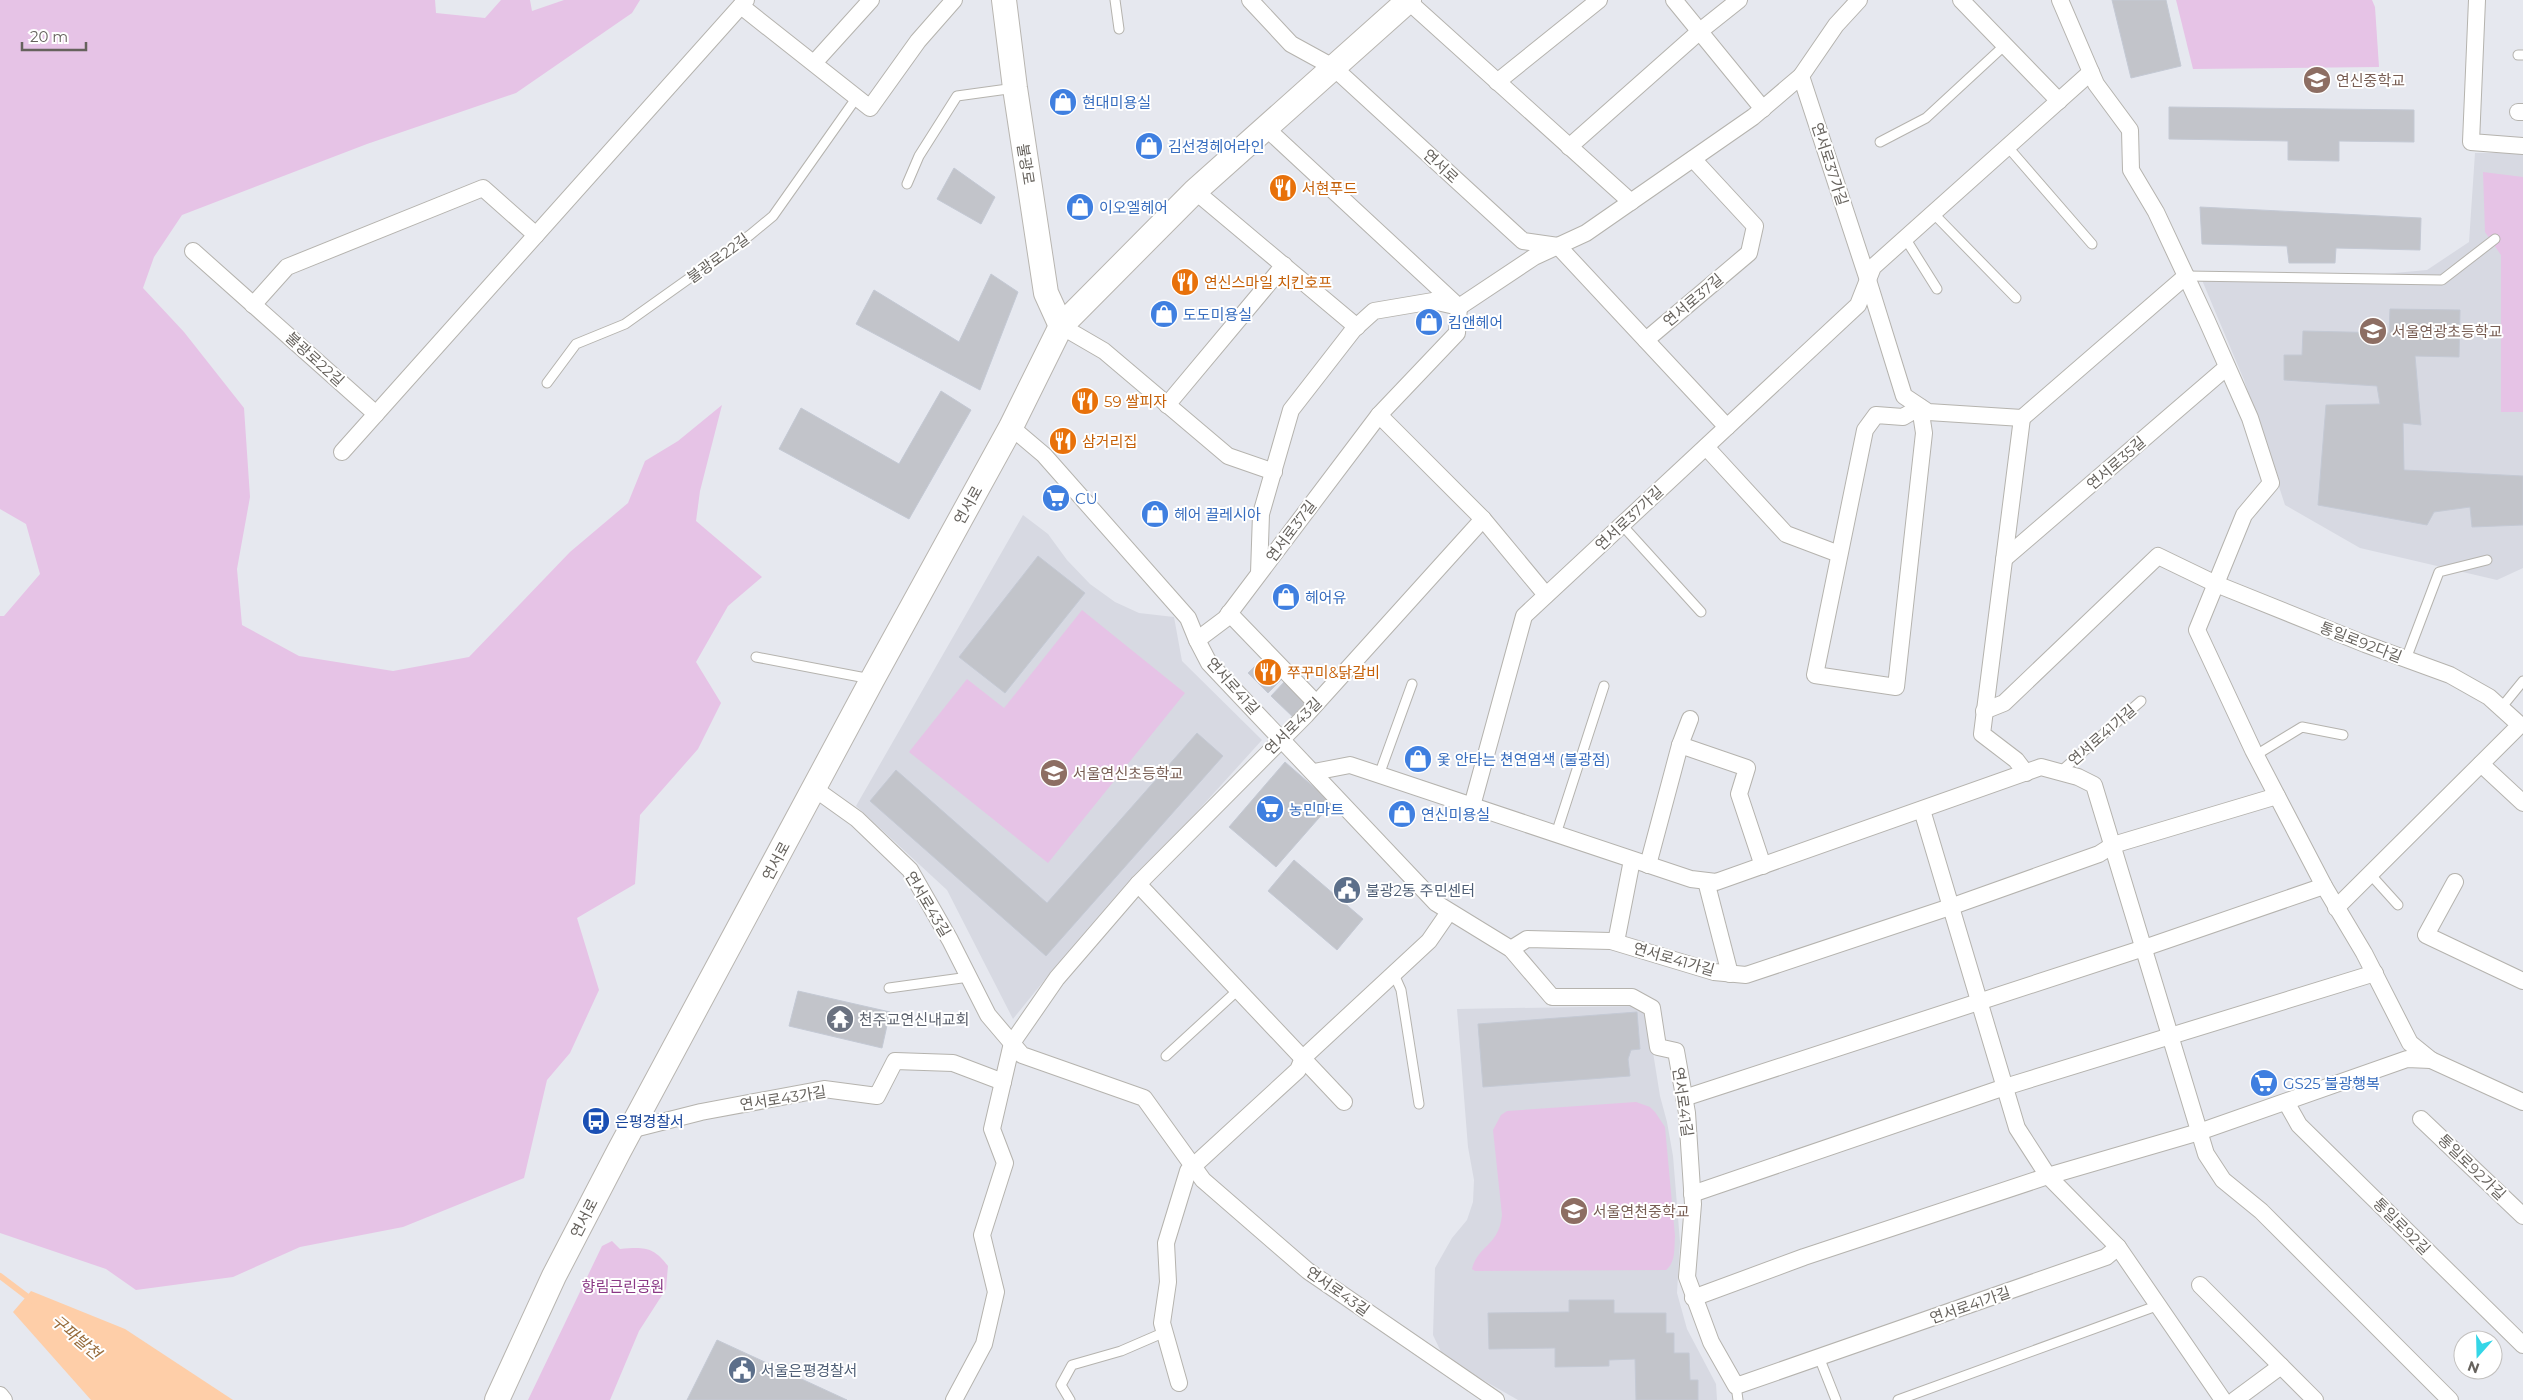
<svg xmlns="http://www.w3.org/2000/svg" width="2523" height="1400" font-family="Montserrat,'Noto Sans KR',sans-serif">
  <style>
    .education { fill: #d7d9e2 }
    .green { fill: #e6c3e6 }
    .water { fill: #fecea8 }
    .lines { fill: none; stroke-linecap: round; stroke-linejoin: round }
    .stream { stroke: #fecea8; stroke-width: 6 }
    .building { fill: #c2c4ca; stroke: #c4c9d4 }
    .lane-casing { stroke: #b5b3ae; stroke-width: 11 }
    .street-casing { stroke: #b5b3ae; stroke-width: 18 }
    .secondary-casing { stroke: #b8b5b0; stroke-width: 26 }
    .lane { stroke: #fff; stroke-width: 9 }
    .street { stroke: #fff; stroke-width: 16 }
    .secondary { stroke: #fff; stroke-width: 24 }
    .labels { text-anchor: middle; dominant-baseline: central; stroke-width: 4; stroke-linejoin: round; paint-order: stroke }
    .education-label { font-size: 15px; fill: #785e54; stroke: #fff; text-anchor: start }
    .shop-label { font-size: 15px; fill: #366cbe; stroke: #fff; text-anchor: start }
    .street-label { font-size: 15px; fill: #66625d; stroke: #fff }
    .food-label { font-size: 15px; fill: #c56008; stroke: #fff; text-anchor: start }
    .service-label { font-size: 15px; fill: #4e5e75; stroke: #fff; text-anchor: start }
    .worship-label { font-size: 15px; fill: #5b616d; stroke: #fff; text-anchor: start }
    .transit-label { font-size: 15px; fill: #164399; stroke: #fff; text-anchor: start }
    .park-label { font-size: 15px; fill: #8a3885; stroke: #fff }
    .water-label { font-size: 16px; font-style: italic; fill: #966b3b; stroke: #fff }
  </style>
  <rect width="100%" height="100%" fill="#e6e8ef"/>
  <g class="education">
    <path d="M2475 153H2523V568L2497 580 2360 548 2285 505 2244 380 2199 273 2308 281 2427 270 2469 242Z"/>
    <path d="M1023 515 1048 534 1067 560 1090 584 1115 602 1139 613 1174 617 1182 661 1262 740 1047 977 1013 1019 947 890 856 806Z"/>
    <path d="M1638 1006 1642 1009 1648 1021 1660 1096 1667 1122 1673 1156 1680 1242 1677 1293 1687 1329 1716 1384 1717 1400H1518L1469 1372 1442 1354 1433 1335 1435 1268 1452 1238 1467 1220 1473 1202 1474 1180 1468 1147 1457 1009Z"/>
  </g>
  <g class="green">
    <path d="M0 0H435L436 13 485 18 501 0H530L532 11 564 0H640L632 13 516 93 367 144 182 215 154 257 143 288 184 332 244 408 250 497 237 569 242 625 299 656 393 671 469 657 570 552 628 503 645 461 678 441 722 405 700 491 696 521 762 577 728 606 696 662 721 703 698 749 640 815 635 884 577 918 599 990 570 1053 547 1080 524 1178 403 1227 300 1247 233 1277 136 1290 106 1269 0 1233V616H4L40 574 26 524 0 509Z"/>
    <path d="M2176 0H2372L2375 7 2379 67 2193 69Z"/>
    <path d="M2483 172 2523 177V412H2501V255L2485 232Z"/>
    <path d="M1082 610 1185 693 1048 863 909 752 967 679 1004 708Z"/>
    <path d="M1636 1102 1650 1107 1655 1112 1665 1127 1675 1236C1674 1248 1676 1262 1666 1270L1475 1271 1472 1269C1478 1245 1499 1246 1502 1215L1493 1130 1501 1115 1507 1111Z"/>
    <path d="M612 1241 620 1249C643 1247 653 1246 668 1266L666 1289 639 1331 610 1400H528L602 1246Z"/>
  </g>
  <path class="water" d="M31 1291 125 1329 233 1400H91L13 1312Z"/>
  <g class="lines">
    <path class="stream" d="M0 1276 33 1301"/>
  </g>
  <g class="building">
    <path d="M2112 0H2166L2181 66 2131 78Z"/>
    <path d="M2169 107 2414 110V142L2339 141V161L2288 160V141L2169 139Z"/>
    <path d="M954 168 995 197 981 224 937 199Z"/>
    <path d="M2200 207 2421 218 2420 250 2336 248 2335 263H2289L2287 246 2202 244Z"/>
    <path d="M991 274 1018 292 980 390 856 324 874 290 959 342Z"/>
    <path d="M2390 309 2460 310 2459 357 2415 356 2421 425 2403 423 2404 470 2523 476V525L2472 527 2470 507 2434 512 2427 525 2318 505 2326 405 2380 404 2377 386 2284 380V355H2302L2303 331 2389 333Z"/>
    <path d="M941 391 971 410 909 519 779 449 801 408 899 464Z"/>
    <path d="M1038 556 1085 593 1005 693 959 657Z"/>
    <path d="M1264 657 1285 676 1268 693 1248 673Z"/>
    <path d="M1286 680 1309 701 1294 718 1271 696Z"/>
    <path d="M1197 733 1223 756 1046 956 870 801 896 770 1047 903Z"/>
    <path d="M1285 762 1332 803 1276 867 1229 827Z"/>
    <path d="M1294 860 1363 919 1337 950 1268 891Z"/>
    <path d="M798 991 890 1012 882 1048 789 1026Z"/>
    <path d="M1637 1012 1640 1049 1631 1050 1628 1059 1630 1076 1483 1087 1478 1024Z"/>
    <path d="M1569 1300H1614V1313H1666V1333H1674V1353H1689L1690 1380H1698V1400H1636L1635 1359 1609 1360V1366L1555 1367V1348L1489 1349 1488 1313 1569 1312Z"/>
    <path d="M717 1340 847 1400H687Z"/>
  </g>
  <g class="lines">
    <defs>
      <g id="lane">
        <path d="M1115 0 1119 29"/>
        <path d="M2518 55H2523"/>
        <path d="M1880 142 1926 118 2005 45"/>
        <path d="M2007 146 2092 244"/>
        <path d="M907 184 919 156 957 96 1015 88"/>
        <path d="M1933 213 2016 298"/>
        <path d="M1905 238 1937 289"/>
        <path d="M2186 276 2442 280 2495 239"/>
        <path d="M547 383 576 344 625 324 750 235 773 216 857 97"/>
        <path d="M1622 525 1701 612"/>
        <path d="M756 657 871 679"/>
        <path d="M2406 659 2439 572 2487 560"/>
        <path d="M2501 708 2523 681"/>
        <path d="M2256 755 2302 727 2343 735"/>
        <path d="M2060 772 2141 701"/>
        <path d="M1379 775 1412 684"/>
        <path d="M1556 834 1604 686"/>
        <path d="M2370 874 2398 905"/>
        <path d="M1393 972 1401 990 1419 1104"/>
        <path d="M889 988 969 977"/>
        <path d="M1166 1056 1238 990"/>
        <path d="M1819 1357 1836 1400"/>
        <path d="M1736 1386 1738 1400"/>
        <path d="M1070 1400 1061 1385 1072 1365 1121 1351 1165 1332"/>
        <path d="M1898 1400 2159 1305"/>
      </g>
      <g id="street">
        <path d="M1250 0 1291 44 1333 67 1523 241 1558 246 1727 427"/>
        <path d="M1674 0 1763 109"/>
        <path d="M1961 0 2059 101"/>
        <path d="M2060 0 2096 84 2130 130 2131 170 2156 212 2207 321 2250 418 2271 483 2244 515 2197 630 2253 750 2324 886 2364 953 2410 1043 2431 1060"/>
        <path d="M2477 0 2471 142 2523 146"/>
        <path d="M1408 1 1631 202"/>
        <path d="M741 6 870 108 918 41 954 0"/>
        <path d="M814 63 871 0"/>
        <path d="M1801 76 1868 280 1904 396 1928 412 2022 418"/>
        <path d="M1497 82 1599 0"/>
        <path d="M2518 112H2523"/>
        <path d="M1569 147 1700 31 1739 0"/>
        <path d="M1195 191 1357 327"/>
        <path d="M193 251 376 414"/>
        <path d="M253 305 287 267 483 188 536 235"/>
        <path d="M1061 326 1104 351 1228 456 1274 472"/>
        <path d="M1646 340 1749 253 1755 226 1693 159"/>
        <path d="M1167 405 1284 265"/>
        <path d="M1920 407 1924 433 1896 687 1815 675 1865 430 1876 415 1903 417Z"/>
        <path d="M1379 415 1483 519 1546 595"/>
        <path d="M2022 418 1982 734 2016 760 2026 773"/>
        <path d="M2022 418 2186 276"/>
        <path d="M1011 427 1044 455 1188 618 1197 640 1209 663 1436 903 1511 949 1552 997H1632L1652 1008 1658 1047 1676 1051 1687 1113 1693 1204 1687 1277 1711 1342 1736 1386 2106 1257 2118 1247"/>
        <path d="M1706 447 1786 534 1839 554"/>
        <path d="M342 452 746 0"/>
        <path d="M2004 559 2227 367"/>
        <path d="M1259 573 1261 514 1291 410 1354 329 1374 311 1433 301 1459 307 1534 257 1586 233 1753 117 1801 76 1836 25 1859 0"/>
        <path d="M1229 613 1316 703"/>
        <path d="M1197 640 1225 619 1379 415 1457 333 1459 307 1266 128"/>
        <path d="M1984 711 2004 703 2158 556 2216 584 2365 644 2450 675 2489 697 2520 725 2336 908"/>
        <path d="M1680 745 1747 768 1739 794 1763 866"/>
        <path d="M2481 764 2523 803"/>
        <path d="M1314 772 1350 765 1691 879 1716 882 2041 767 2078 777 2094 785 2206 1154 2223 1180 2261 1211 2450 1400"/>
        <path d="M815 789 857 819 910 870 950 940 988 1015 1022 1055 1144 1098 1203 1180 1308 1271 1496 1400"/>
        <path d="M1472 806 1524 616 1858 305 1873 267 2091 72"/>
        <path d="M1922 810 2017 1128 2048 1176 2118 1247 2223 1400"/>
        <path d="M1648 865 1680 745 1690 719"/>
        <path d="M1706 881 1730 974"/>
        <path d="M2455 882 2426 935 2523 981"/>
        <path d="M1138 884 1344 1102"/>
        <path d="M1616 942 1632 860"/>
        <path d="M1511 949 1527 939 1611 941 1714 972 1746 975 1950 907 2099 854 2113 845 2277 796"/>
        <path d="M1684 1098 2144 948 2324 886"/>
        <path d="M2286 1102 2299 1125 2523 1345"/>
        <path d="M2421 1119 2523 1216"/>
        <path d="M630 1130 701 1112 824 1089 877 1096 895 1061 953 1063 1003 1082"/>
        <path d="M1692 1194 2005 1087 2375 973"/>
        <path d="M2200 1285 2315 1400"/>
        <path d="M1693 1298 1804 1257 2048 1176 2199 1132 2407 1059 2431 1060 2523 1102"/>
        <path d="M1179 1383 1162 1323 1168 1282 1166 1243 1188 1171 1298 1070 1303 1058 1429 941 1449 912"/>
        <path d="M0 1395 4 1400"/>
        <path d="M954 1400 984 1344 996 1292 982 1235 1005 1163 992 1129 1012 1043 1057 978 1138 884 1306 715 1483 519"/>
        <path d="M2235 1400 2281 1366"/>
      </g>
      <g id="secondary">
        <path d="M1004 0 1015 88 1046 293 1061 326"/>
        <path d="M497 1400 554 1276 619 1151 872 680 1011 427 1061 326 1195 191 1409 0"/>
      </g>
    </defs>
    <use href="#lane" class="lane-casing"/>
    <use href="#street" class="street-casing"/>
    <use href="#secondary" class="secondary-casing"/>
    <use href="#lane" class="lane"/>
    <use href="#street" class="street"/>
    <use href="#secondary" class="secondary"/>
  </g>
  <defs>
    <symbol id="school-disc" viewBox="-11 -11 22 22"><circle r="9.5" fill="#8d6e63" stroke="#fff"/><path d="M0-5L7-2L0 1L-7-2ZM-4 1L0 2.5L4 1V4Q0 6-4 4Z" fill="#fff"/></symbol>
    <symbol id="shop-disc" viewBox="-11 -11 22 22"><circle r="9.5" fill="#3f7fe0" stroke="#fff"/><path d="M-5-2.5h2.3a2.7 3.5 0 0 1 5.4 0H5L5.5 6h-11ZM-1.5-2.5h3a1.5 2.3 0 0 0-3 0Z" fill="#fff"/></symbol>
    <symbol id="restaurant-disc" viewBox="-11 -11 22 22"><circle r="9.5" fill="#e8710a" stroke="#fff"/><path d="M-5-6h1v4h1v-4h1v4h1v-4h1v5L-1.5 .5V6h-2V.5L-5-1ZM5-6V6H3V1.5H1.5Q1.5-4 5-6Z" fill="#fff"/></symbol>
    <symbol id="supermarket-disc" viewBox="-11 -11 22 22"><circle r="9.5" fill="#3f7fe0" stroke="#fff"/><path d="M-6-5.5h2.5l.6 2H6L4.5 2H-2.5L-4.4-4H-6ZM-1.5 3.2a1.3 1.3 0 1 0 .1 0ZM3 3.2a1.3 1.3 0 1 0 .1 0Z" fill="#fff"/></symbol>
    <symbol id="civic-disc" viewBox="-11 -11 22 22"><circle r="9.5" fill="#5c6f8a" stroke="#fff"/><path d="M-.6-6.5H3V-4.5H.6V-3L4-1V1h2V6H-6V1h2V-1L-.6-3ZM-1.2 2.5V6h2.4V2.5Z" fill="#fff"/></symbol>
    <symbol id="temple-disc" viewBox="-11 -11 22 22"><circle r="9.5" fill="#6b7280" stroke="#fff"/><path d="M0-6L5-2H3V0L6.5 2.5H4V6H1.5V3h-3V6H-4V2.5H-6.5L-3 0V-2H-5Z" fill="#fff"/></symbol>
    <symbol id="bus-disc" viewBox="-11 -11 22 22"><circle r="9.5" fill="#1a4fb4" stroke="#fff"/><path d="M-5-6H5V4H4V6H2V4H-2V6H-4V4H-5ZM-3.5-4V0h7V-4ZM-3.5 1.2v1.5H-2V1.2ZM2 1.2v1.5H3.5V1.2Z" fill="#fff"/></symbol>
  </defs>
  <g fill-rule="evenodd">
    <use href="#school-disc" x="2301" y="64" width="32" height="32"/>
    <use href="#shop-disc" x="1047" y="86" width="32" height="32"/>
    <use href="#shop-disc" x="1133" y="130" width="32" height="32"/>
    <use href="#restaurant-disc" x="1267" y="172" width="32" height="32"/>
    <use href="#shop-disc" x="1064" y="191" width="32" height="32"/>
    <use href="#restaurant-disc" x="1169" y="266" width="32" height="32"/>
    <use href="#shop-disc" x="1148" y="298" width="32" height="32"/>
    <use href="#shop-disc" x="1413" y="306" width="32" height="32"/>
    <use href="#school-disc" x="2357" y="315" width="32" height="32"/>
    <use href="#restaurant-disc" x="1069" y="385" width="32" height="32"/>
    <use href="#restaurant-disc" x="1047" y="425" width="32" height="32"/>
    <use href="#supermarket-disc" x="1040" y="482" width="32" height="32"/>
    <use href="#shop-disc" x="1139" y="498" width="32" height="32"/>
    <use href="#shop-disc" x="1270" y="581" width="32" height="32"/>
    <use href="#restaurant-disc" x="1252" y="656" width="32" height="32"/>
    <use href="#shop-disc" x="1402" y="743" width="32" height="32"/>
    <use href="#school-disc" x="1038" y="757" width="32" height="32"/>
    <use href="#supermarket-disc" x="1254" y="793" width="32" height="32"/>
    <use href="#shop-disc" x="1386" y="798" width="32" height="32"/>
    <use href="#civic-disc" x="1331" y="874" width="32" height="32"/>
    <use href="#temple-disc" x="824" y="1003" width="32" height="32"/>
    <use href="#supermarket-disc" x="2248" y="1067" width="32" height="32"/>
    <use href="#bus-disc" x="580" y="1105" width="32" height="32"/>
    <use href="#school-disc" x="1558" y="1195" width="32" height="32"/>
    <use href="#civic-disc" x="726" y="1354" width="32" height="32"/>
  </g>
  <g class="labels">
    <g class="education-label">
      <text x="2336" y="80">연신중학교</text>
      <text x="2392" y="331">서울연광초등학교</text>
      <text x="1073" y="773">서울연신초등학교</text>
      <text x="1593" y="1211">서울연천중학교</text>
    </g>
    <g class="shop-label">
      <text x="1082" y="102">현대미용실</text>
      <text x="1168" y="146">김선경헤어라인</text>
      <text x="1099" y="207">이오엘헤어</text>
      <text x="1183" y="314">도도미용실</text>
      <text x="1448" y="322">킴앤헤어</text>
      <text x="1075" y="498">CU</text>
      <text x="1174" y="514">헤어 끌레시아</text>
      <text x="1305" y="597">헤어유</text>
      <text x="1437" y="759">옻 안타는 쳔연염색 (불광점)</text>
      <text x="1289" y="809">농민마트</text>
      <text x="1421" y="814">연신미용실</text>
      <text x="2283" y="1083">GS25 불광행복</text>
    </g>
    <g class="street-label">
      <text transform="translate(1026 164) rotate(81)">불광로</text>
      <text transform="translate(1830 164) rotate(72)">연서로37가길</text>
      <text transform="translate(1441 166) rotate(43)">연서로</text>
      <text transform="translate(718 258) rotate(-36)">불광로22길</text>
      <text transform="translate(1693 300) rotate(-40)">연서로37길</text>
      <text transform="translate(315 359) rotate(42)">불광로22길</text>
      <text transform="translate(2116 463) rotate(-41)">연서로35길</text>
      <text transform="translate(968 505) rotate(-61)">연서로</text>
      <text transform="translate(1629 518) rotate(-43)">연서로37가길</text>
      <text transform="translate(1291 531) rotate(-53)">연서로37길</text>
      <text transform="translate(2361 642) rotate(21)">통일로92다길</text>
      <text transform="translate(1233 686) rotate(48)">연서로41길</text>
      <text transform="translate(1293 726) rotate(-45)">연서로43길</text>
      <text transform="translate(2102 735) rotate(-41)">연서로41가길</text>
      <text transform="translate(776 861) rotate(-62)">연서로</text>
      <text transform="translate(928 904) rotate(59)">연서로43길</text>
      <text transform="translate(1674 959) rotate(16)">연서로41가길</text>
      <text transform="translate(783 1098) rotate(-9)">연서로43가길</text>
      <text transform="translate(1683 1102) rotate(82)">연서로41길</text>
      <text transform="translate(2472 1167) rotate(44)">통일로92가길</text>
      <text transform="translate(584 1218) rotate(-63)">연서로</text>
      <text transform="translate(2402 1226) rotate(45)">통일로92길</text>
      <text transform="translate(1338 1291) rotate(35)">연서로43길</text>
      <text transform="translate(1970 1305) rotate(-19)">연서로41가길</text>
    </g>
    <g class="food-label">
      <text x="1302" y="188">서현푸드</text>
      <text x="1204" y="282">연신스마일 치킨호프</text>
      <text x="1104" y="401">59 쌀피자</text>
      <text x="1082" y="441">삼거리집</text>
      <text x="1287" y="672">쭈꾸미&amp;닭갈비</text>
    </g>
    <g class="service-label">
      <text x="1366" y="890">불광2동 주민센터</text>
      <text x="761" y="1370">서울은평경찰서</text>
    </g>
    <g class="worship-label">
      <text x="859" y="1019">천주교연신내교회</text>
    </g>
    <g class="transit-label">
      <text x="615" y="1121">은평경찰서</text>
    </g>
    <g class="park-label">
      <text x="623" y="1286">향림근린공원</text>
    </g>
    <g class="water-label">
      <text transform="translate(76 1337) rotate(40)">구파발천</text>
    </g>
  </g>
  <g transform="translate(2478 1355) rotate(200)"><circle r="24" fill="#ffffff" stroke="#c2c0be"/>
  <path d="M0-4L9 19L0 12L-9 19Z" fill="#34d6e7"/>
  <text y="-8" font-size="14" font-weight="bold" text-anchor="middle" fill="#66625d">N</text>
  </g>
  <path d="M22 42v8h64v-8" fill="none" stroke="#66625d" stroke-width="2.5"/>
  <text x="30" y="42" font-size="15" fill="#66625d" stroke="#ffffff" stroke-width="4" paint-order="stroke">20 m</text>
</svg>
